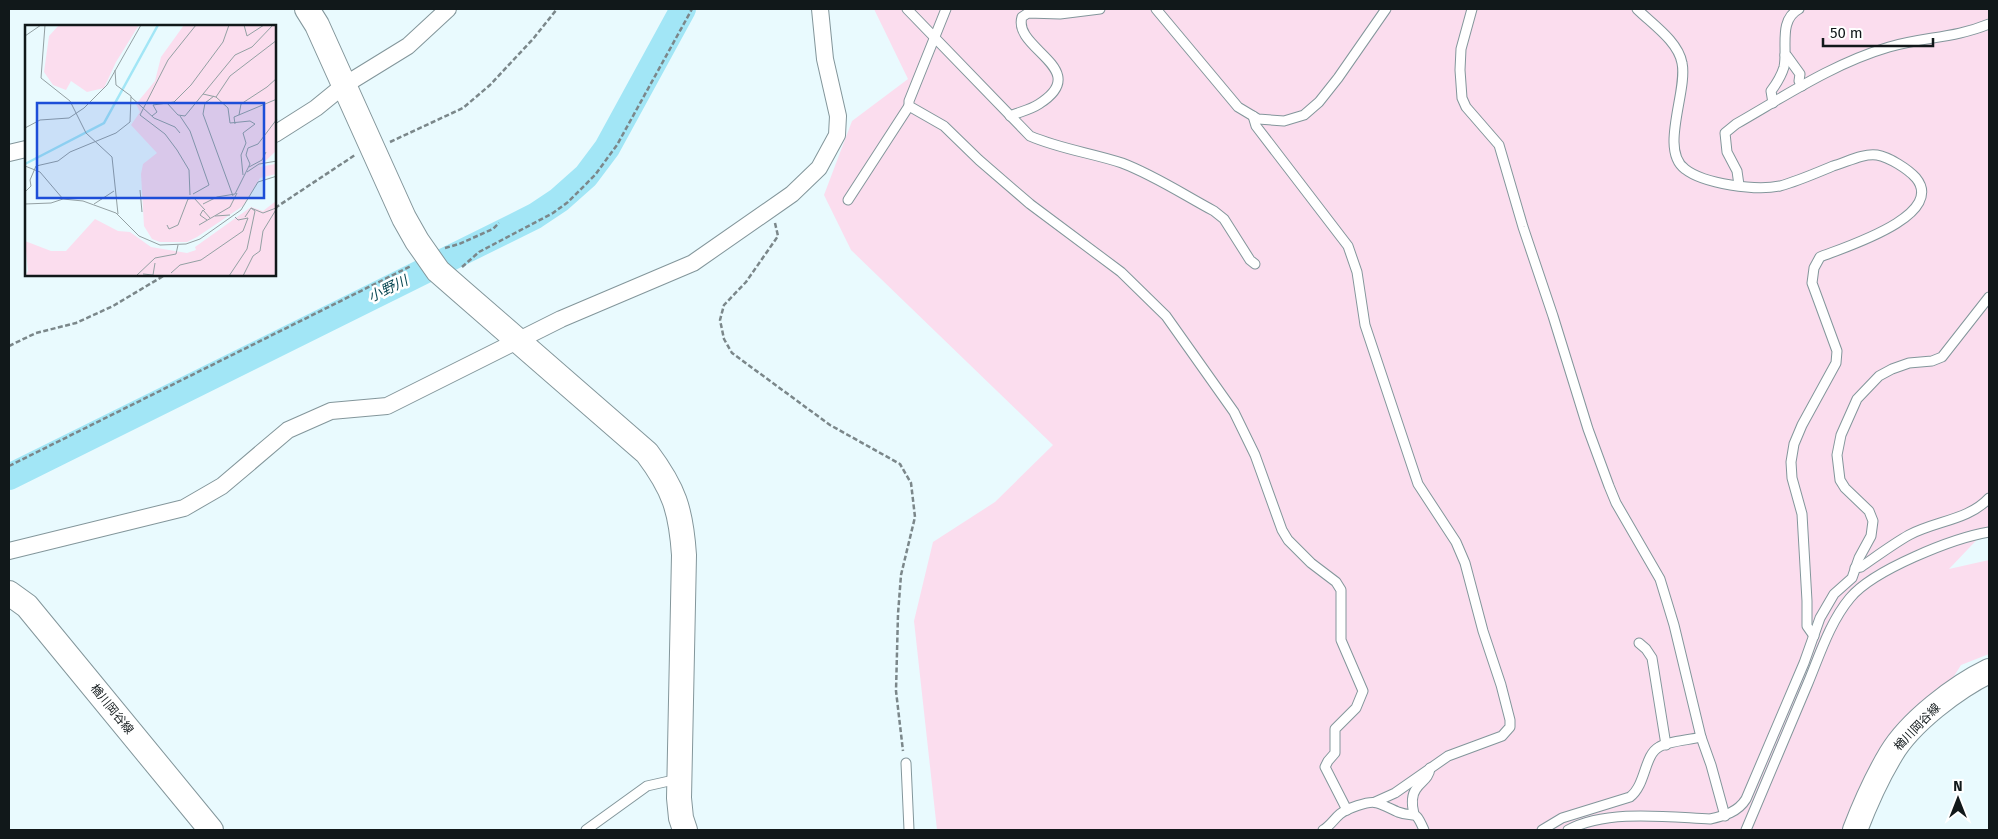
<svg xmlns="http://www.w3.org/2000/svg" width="1998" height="839" font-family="'Fira Sans','Noto Sans JP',sans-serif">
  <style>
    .green { fill: #fbddee }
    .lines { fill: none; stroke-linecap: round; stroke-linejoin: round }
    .river { stroke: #a2e6f6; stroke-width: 26 }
    .lane-casing { stroke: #83969b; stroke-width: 11 }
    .street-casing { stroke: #83969b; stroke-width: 18 }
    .secondary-casing { stroke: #83969b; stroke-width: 26 }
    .path { stroke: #7b878a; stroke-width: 2.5; stroke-dasharray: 5 2.5; stroke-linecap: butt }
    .lane { stroke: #fff; stroke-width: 9 }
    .street { stroke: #fff; stroke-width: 16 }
    .secondary { stroke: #fff; stroke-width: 24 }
    .labels { text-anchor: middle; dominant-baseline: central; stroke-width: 5; stroke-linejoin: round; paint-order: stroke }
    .street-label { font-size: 12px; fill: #11181a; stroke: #fff }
    .water-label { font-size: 14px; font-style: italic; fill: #084752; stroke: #fff }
    .inset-river { fill: none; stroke: #a2e6f6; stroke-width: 2.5 }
    .inset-road { fill: none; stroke: #93a0a3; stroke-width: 1 }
    .view { fill: #1d4ed8; fill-opacity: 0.15; stroke: #1d4ed8; stroke-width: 2.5 }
    .inset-edge { fill: none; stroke: #11181a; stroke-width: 2.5 }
  </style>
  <rect width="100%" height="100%" fill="#e9fafe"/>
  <path class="green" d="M874 9H1989V527L1949 569 1989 560V654L1961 665 1857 830H937L914 621 933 542 995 502 1053 445 851 250 824 195 852 121 908 79Z"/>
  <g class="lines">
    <path class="river" d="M9 477 535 216 559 200 586 176 607 148 683 9"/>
    <defs>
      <g id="lane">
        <path d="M907 9 1030 136C1060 149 1092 153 1122 163 1154 175 1184 195 1214 211L1224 219 1250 260 1255 264"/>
        <path d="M946 9 909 101V106L944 126 979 160 1030 204 1121 272 1166 316 1234 412 1255 455 1282 530 1288 540 1311 563 1336 582 1341 590V640L1363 691 1356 708 1335 729V753L1328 761 1325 767 1347 810"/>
        <path d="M1156 9 1238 107 1258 119 1284 121 1304 115 1319 102 1338 78 1386 9"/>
        <path d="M1472 9 1461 49 1460 70 1462 98 1466 107 1499 145 1523 227 1553 316 1588 429 1609 486 1616 503 1660 579 1674 625 1701 737 1711 765 1725 816"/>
        <path d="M1637 9C1652 24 1678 41 1682 63 1688 91 1659 150 1685 169 1704 184 1756 191 1780 186 1798 181 1816 173 1833 166 1847 162 1863 153 1877 155 1889 157 1908 169 1916 178 1947 216 1842 248 1820 257L1814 268 1812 283 1837 351 1836 363 1802 425 1794 444 1791 462 1792 478 1802 514 1807 601V626L1814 636"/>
        <path d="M1785 55 1787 56 1800 74 1799 81 1802 86"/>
        <path d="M1773 103 1771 91C1777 83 1781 77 1784 67 1788 48 1778 20 1799 9"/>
        <path d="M1010 116C1019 112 1030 110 1039 104 1094 69 1012 49 1022 17L1028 13 1060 14 1100 9"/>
        <path d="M1253 116 1256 126 1348 246 1357 272 1365 325 1418 484 1456 542 1465 563 1483 631 1501 685 1510 720V727L1502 736 1448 756 1395 793 1375 802"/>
        <path d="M1739 185 1737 171 1727 152 1725 133 1736 124C1785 96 1834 63 1889 47 1923 37 1955 38 1989 24"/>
        <path d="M848 200 909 106"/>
        <path d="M1855 568 1861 567C1877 556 1893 544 1909 535 1935 521 1969 520 1989 498"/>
        <path d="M1639 643 1646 649 1652 658 1666 745"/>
        <path d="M906 763 909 830"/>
        <path d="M1414 814C1412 806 1411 796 1416 789 1421 781 1429 779 1430 768"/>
        <path d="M586 830 647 786 678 779"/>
        <path d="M1323 830C1330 826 1334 819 1340 814 1346 809 1369 800 1377 803 1384 805 1391 809 1398 812 1416 819 1414 807 1424 830"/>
        <path d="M1542 830 1562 818 1630 797C1646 785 1644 755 1659 747 1668 741 1690 740 1701 737"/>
        <path d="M1568 830C1607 809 1667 817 1710 819 1724 816 1738 812 1746 799L1804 663 1820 618 1834 594 1852 578 1859 558 1871 536 1873 521 1869 511 1845 488 1840 480 1837 455 1841 435 1857 399 1879 376 1892 369 1909 363 1932 361 1942 357 1989 297"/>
        <path d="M1746 830C1767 781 1787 732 1808 683 1820 654 1830 622 1850 598 1873 570 1953 538 1989 532"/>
      </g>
      <g id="street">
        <path d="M275 134 316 108 343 86 408 46 448 9"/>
        <path d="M9 153 26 149"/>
        <path d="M9 551 184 508 222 486 288 430 331 411 387 406 561 319 693 263 792 194 819 168 837 135 838 116 825 59 820 9"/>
      </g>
      <g id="secondary">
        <path d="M307 9 317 25 404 218 417 241 438 271 462 292 647 453C674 489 681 510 684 555L679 798 681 818 685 830"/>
        <path d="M9 593 27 606 211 830"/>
        <path d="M1855 830C1865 804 1876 779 1891 754 1910 722 1956 687 1989 671"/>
      </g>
    </defs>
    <use href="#lane" class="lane-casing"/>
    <use href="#street" class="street-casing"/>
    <use href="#secondary" class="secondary-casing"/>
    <g class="path">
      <path d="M390 142 463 108 490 85 533 39 557 9"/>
      <path d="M275 208 355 155"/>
      <path d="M775 223 778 236 746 282 724 305 720 320 724 339 732 353 830 425 900 464 911 483 915 517 901 575 898 614 896 691 903 751"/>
      <path d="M445 248 459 244 493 229 499 223"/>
      <path d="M462 267 479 252 553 213 568 202 595 175 617 145 692 9"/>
      <path d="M9 346 36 333 76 323 113 306 165 275"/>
      <path d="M9 466 411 266"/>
    </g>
    <use href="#lane" class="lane"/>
    <use href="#street" class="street"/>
    <use href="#secondary" class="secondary"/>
  </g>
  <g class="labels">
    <g class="street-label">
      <text transform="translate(112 709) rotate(51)">楢川岡谷線</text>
      <text transform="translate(1917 727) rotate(-46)">楢川岡谷線</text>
    </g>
    <g class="water-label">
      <text transform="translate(388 289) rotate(-26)">小野川</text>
    </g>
  </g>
  <g transform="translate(25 25)">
    <rect width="251" height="251" fill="#e9fafe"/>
    <path d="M34 0H114L91 37 79 63 62 67 46 56 41 65 28 60 19 47 24 11ZM159 0H251V126L234 142 250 139 251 149 235 153 218 181 172 212 162 217H135L127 214 119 201 116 149 118 139 132 128 106 100 115 87 111 79 130 56 136 32ZM251 176V251H0L3 246 0 216 26 226H41L70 194 93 206 105 207 126 222 162 228 171 225 170 222 226 182 238 186Z" fill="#fbddee"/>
    <path class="inset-river" d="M0 139 79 98 133 0"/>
    <path class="inset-road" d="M20 0 16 53 45 76 61 108 87 132 93 189M219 0 222 11 239 0M0 11 16 0M178 69 191 72 203 83 205 98 225 96 230 99 218 108 221 118 216 130 218 150M189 71 180 78 178 89 208 171M106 72 129 93 150 102 155 108M191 72 205 51 252 15M143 78 149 77 166 60 198 17 204 0M214 90 216 79 242 62 252 53M127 91 132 87 128 80 142 78 153 90 160 91 210 30 227 22 248 0M155 91 165 106 184 160 168 169M210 99 209 92 252 74M0 103 15 95 44 93 59 83 82 60 116 0M0 141 15 147 38 174 58 176 91 188 114 211 135 220 161 219 175 214 216 185 233 157 252 151M224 142 237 135 241 127M222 147 234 139 252 136M115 165 117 187M0 167 6 161 5 155 11 141 33 136 45 127 91 108 105 97 106 71 91 60 90 45M165 170 164 145 152 125 140 109 115 90 143 35 171 0M0 179 26 178 38 174M69 179 89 166M178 179 192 172 210 169 225 139 221 130 223 123 233 119 252 94M190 191 205 190M220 192 226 183 238 188 251 183M182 195 175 190 178 185 185 193M142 200 144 204 153 200 163 174 169 173 180 185M174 200 205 182 212 168M146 248 155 240 176 235 218 206 223 193 213 195 210 192M118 249 128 250 130 238M111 251 130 233 151 229 153 220M204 251 222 224 230 186 226 183M218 251 228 231 235 226 238 206 252 183"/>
    <path class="view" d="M12 78H239V173H12Z"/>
    <rect width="251" height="251" class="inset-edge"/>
  </g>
  <rect width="1998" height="839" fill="none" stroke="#11181a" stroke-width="20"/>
  <g transform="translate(1958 799)" stroke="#ffffff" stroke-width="4" paint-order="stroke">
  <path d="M0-4L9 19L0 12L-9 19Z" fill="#11181a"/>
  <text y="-8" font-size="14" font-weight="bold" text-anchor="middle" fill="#11181a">N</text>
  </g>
  <path d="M1823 38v8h110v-8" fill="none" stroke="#11181a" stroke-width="2.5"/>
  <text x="1830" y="38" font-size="15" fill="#11181a" stroke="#ffffff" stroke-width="4" paint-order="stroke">50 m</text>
</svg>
